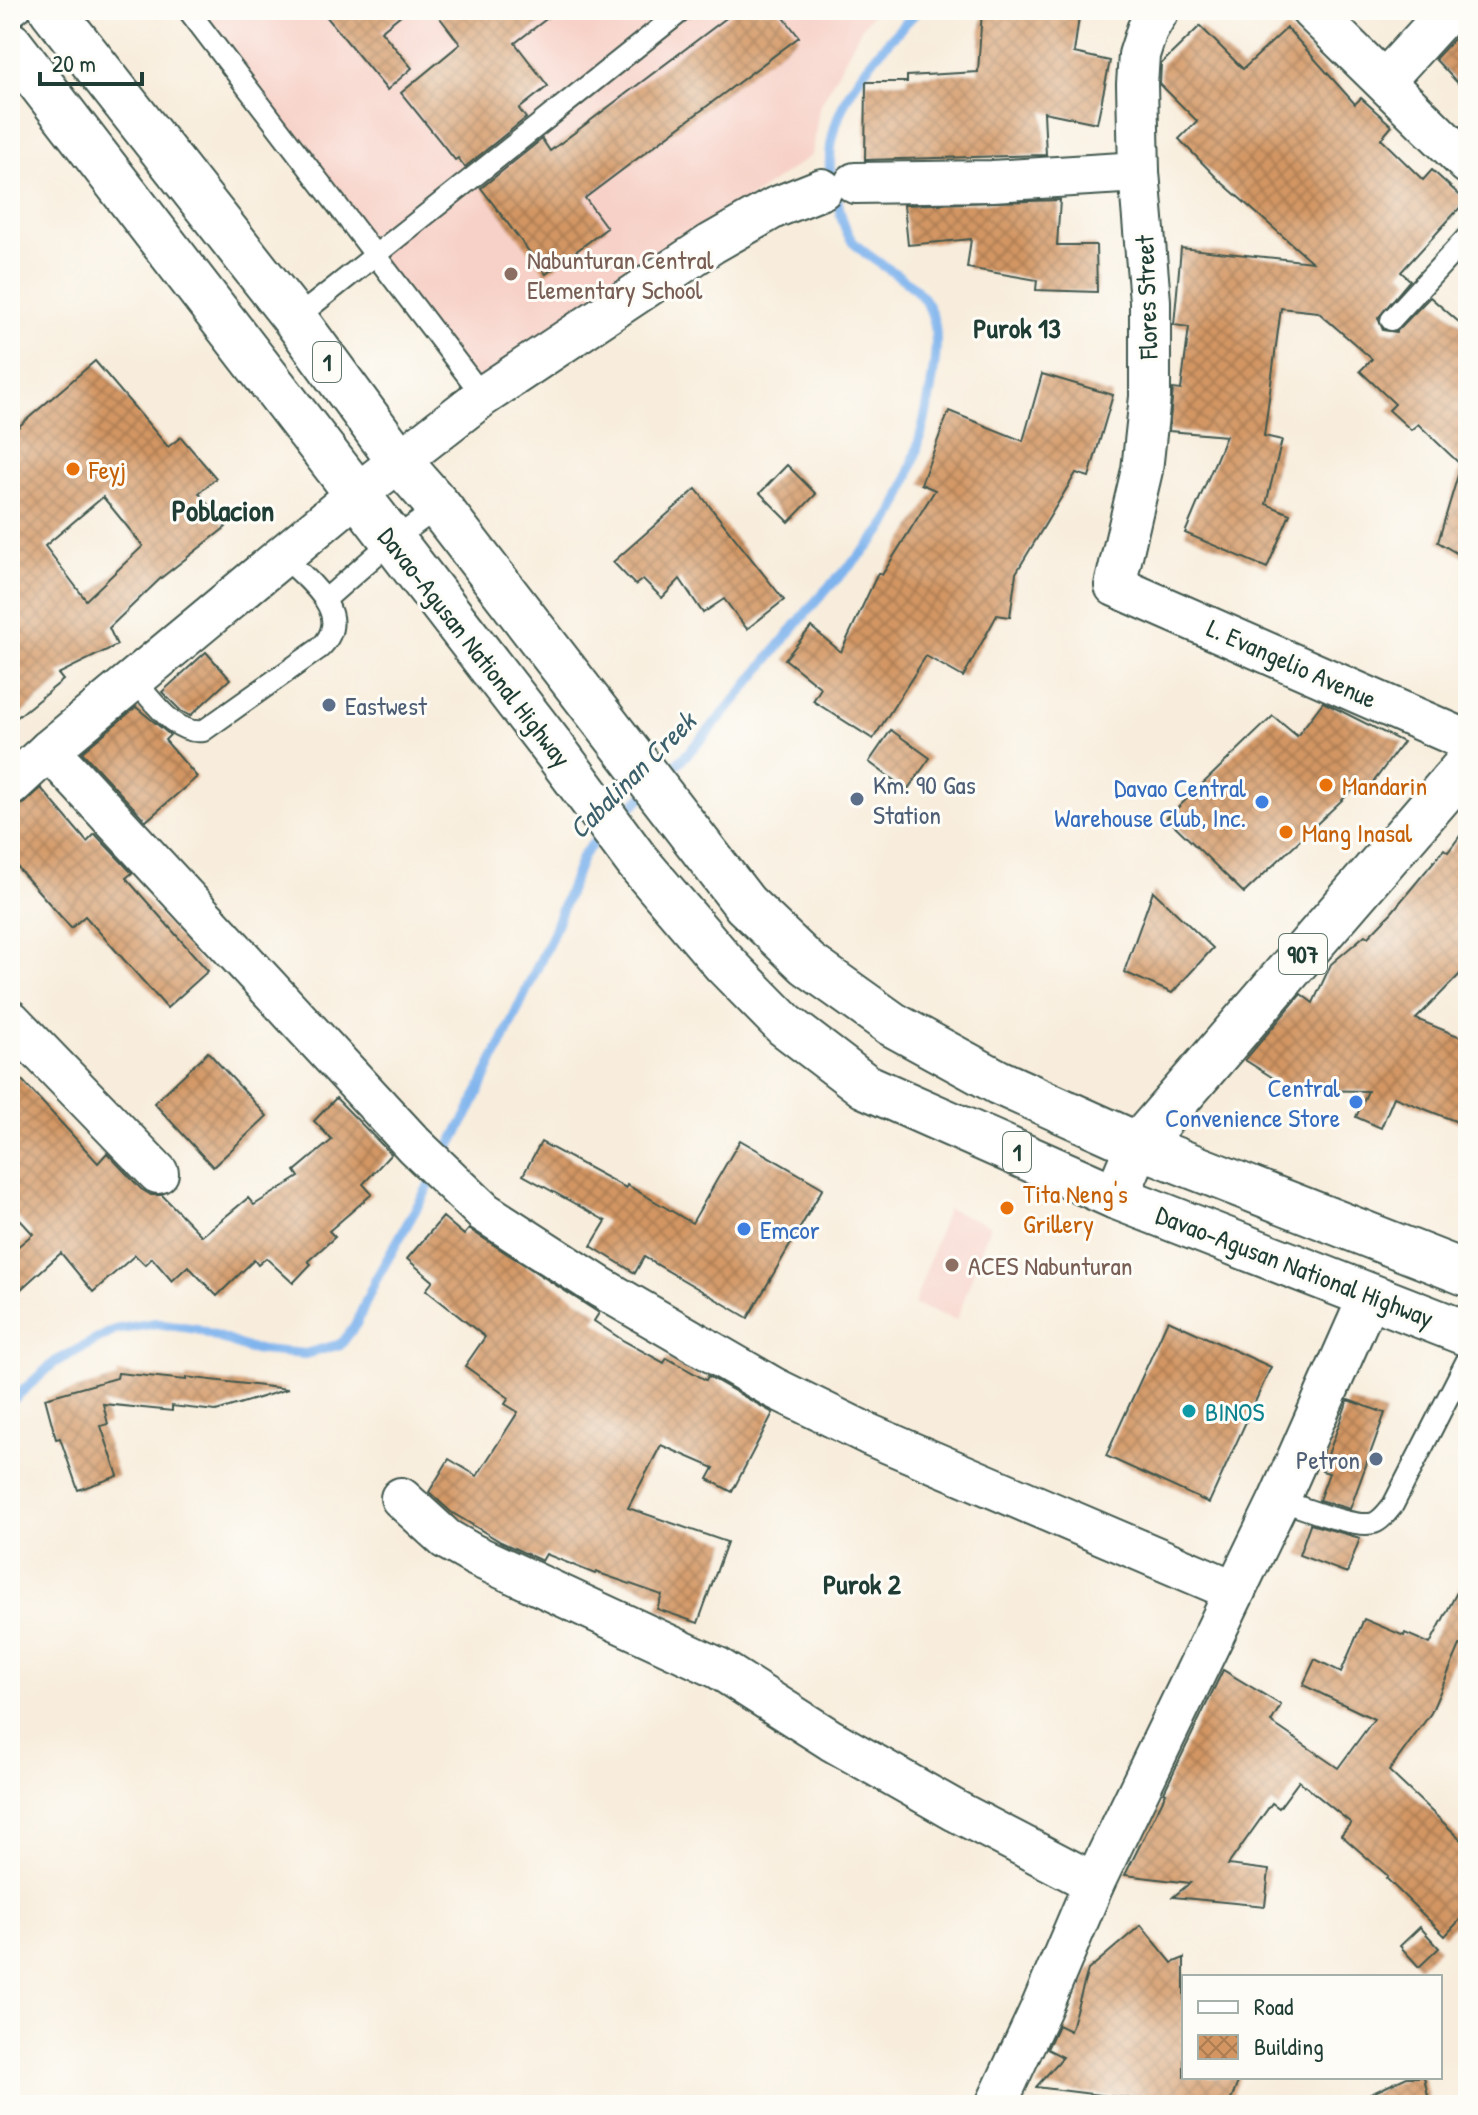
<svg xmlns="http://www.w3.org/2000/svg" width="1478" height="2115" font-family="'Patrick Hand',sans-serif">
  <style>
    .built { fill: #f7d1c8 }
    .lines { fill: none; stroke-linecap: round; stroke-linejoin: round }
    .stream { stroke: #7fb4ed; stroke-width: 10 }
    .building { fill: url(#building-cross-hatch); fill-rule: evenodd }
    .service-casing { stroke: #40574d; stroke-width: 24 }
    .minor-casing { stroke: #40574d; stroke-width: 44 }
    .primary-casing { stroke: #40574d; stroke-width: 48 }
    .trunk-casing { stroke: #40574d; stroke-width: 48 }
    .service { stroke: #fff; stroke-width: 20 }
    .minor { stroke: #fff; stroke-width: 40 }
    .primary { stroke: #fff; stroke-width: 44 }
    .trunk { stroke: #fff; stroke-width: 44 }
    .education-dot { fill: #8d6e63; stroke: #fdfcf7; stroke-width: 3 }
    .food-dot { fill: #e8710a; stroke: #fdfcf7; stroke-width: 3 }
    .service-dot { fill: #5c6f8a; stroke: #fdfcf7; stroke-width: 3 }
    .shop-dot { fill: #3f7fe0; stroke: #fdfcf7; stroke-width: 3 }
    .culture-dot { fill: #0f9aa8; stroke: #fdfcf7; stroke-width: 3 }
    .labels { text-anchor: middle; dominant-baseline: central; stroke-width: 6; stroke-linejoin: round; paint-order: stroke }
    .shield { fill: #fdfcf7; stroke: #62766e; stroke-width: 2 }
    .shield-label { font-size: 24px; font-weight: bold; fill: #1f3d34 }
    .education-label { font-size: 26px; fill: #785e54; stroke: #fdfcf7; text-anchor: start }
    .street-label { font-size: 26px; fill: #1f3d34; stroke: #fdfcf7 }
    .food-label { font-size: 26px; fill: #c56008; stroke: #fdfcf7; text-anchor: start }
    .service-label { font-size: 26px; fill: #4e5e75; stroke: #fdfcf7; text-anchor: start }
    .shop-label { font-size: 26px; fill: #366cbe; stroke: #fdfcf7; text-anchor: end }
    .culture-label { font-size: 26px; fill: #0d838f; stroke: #fdfcf7; text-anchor: start }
    .neighbourhood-label { font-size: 28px; font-weight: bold; fill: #1f3d34; stroke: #fdfcf7 }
    .water-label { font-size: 28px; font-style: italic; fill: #3c616c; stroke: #fdfcf7 }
    .quarter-label { font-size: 30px; font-weight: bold; fill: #1f3d34; stroke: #fdfcf7 }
  </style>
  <defs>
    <pattern id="building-cross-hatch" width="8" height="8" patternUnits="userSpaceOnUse" patternTransform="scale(2)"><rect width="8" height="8" fill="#d39663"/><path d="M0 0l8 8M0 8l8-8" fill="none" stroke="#ab7c52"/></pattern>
  </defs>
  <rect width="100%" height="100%" fill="#fdfcf7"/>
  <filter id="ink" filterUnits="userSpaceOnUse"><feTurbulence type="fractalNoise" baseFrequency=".0125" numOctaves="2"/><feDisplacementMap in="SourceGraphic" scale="16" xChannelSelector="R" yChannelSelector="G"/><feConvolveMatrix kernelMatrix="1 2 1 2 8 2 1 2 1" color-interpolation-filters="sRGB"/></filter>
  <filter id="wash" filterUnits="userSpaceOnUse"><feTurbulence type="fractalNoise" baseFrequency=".006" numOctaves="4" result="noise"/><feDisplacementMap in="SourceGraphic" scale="32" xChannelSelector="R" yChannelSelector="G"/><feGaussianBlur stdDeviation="1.8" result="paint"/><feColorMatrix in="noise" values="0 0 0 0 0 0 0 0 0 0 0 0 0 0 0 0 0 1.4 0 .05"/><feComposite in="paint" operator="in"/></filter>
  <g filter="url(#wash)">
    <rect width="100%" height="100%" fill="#f8eddc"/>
    <g class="built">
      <path d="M181 10H876L862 27 819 108 812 155 471 392Z"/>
      <path d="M947 1209 990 1225 957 1320 914 1305Z"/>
    </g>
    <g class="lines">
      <g class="stream">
        <path d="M662 778C721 725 765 660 817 600 840 573 870 550 890 519 912 484 944 361 934 321 923 279 881 271 854 243 844 232 840 212 837 198 834 189 830 178 830 169 827 102 876 54 918 10"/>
        <path d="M618 818 648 792"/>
        <path d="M442 1161 470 1110 550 940 583 855 603 832"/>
        <path d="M10 1402 55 1362 115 1330 156 1323 197 1329 249 1349 305 1354 341 1344 356 1324 375 1281 435 1175"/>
      </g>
    </g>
    <g id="blocks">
      <g class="building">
        <path d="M321 10H407L381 31 412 68 387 90Z"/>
        <path d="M434 10H558L515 43 548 86 519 109 526 118 465 167 458 158 455 160 401 93 460 44Z"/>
        <path d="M737 10H778L799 37 585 198 607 228 546 274 481 188 542 139 550 151Z"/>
        <path d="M982 10H1080L1074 53 1110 61 1097 123 1044 112 1046 155 865 160 866 82H907V76L978 72Z"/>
        <path d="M1468 24V94L1435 59Z"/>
        <path d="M1200 26 1243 69 1287 28 1355 104 1361 98 1392 126 1381 139 1423 180 1432 170 1466 201 1401 272 1410 280 1378 318 1383 330 1396 332 1430 297 1468 330V560L1438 542 1461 465 1418 424 1411 430 1389 410 1395 404 1360 371 1372 359 1318 312 1281 308 1264 436 1282 440 1266 504 1290 514 1267 568 1185 533 1226 436 1169 431 1173 389 1181 390 1189 327 1174 325 1181 248 1312 262 1219 180 1179 139 1197 121 1160 84 1161 64Z"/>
        <path d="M1060 200 1057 245H1096L1097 292 1036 290 1037 280 967 268 971 239 908 245 904 205Z"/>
        <path d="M95 361 168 447 181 437 216 478 199 493 226 527 161 578 109 628 117 645 58 674 63 680 10 723V434ZM103 497 143 546 86 600 45 546Z"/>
        <path d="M1042 374 1113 395 1089 477 1076 473 1016 573 1010 617 997 615 963 677 926 656 873 739 813 701 821 688 785 659 811 627 841 652 878 573 882 575 935 490 921 484 949 411 1023 441Z"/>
        <path d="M787 465 816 494 789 522 760 493Z"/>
        <path d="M696 489 784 600 747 629 724 599 703 613 680 579 662 598 643 579 635 585 613 562Z"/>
        <path d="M206 652 230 679 190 716 181 711 162 692Z"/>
        <path d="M1323 702 1403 742 1369 788 1361 782 1244 893 1167 818 1273 716 1297 736Z"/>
        <path d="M136 707 170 735 165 740 197 777 146 821 82 752Z"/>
        <path d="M891 730 930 758 907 790 869 762Z"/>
        <path d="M41 788 87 842 95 834 132 873 126 878 208 971 167 1008 85 916 71 928 10 859V808L25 803Z"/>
        <path d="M1468 825V966L1416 1019 1468 1040V1126L1394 1097 1381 1128 1356 1117 1368 1091 1303 1090 1300 1095 1245 1060 1301 994 1313 1003 1331 964 1365 935 1368 937 1392 912 1444 849 1448 852Z"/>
        <path d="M1153 891 1213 948 1172 993 1124 972Z"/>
        <path d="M208 1052 267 1116 213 1167 154 1103Z"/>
        <path d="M10 1067 98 1163 107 1153 141 1189 151 1195H162L202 1236 248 1198 254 1205 299 1177 295 1171 332 1140 314 1121 336 1098 391 1154 363 1184 372 1194 329 1231 335 1237 308 1261 311 1264 293 1283 266 1258 258 1265 254 1260 217 1296 188 1266 172 1281 152 1258 145 1265 135 1255 93 1292 61 1253 10 1299V1253L33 1234 10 1209Z"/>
        <path d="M740 1140 823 1188 748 1318 644 1257 635 1273 591 1246 606 1221 523 1175 541 1142 626 1188 627 1185 692 1223Z"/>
        <path d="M443 1217 464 1235 469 1229 599 1313 594 1321 624 1341 664 1363 667 1358 706 1380 708 1376 773 1413 732 1492 708 1479 714 1468 661 1445 628 1508 727 1542 698 1623 657 1609 662 1595 596 1572 595 1574 546 1554 542 1561 501 1542 451 1512 429 1492 449 1459 477 1476 518 1412 505 1404 509 1398 465 1366 485 1337 426 1290 433 1281 407 1259Z"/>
        <path d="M1168 1320 1271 1367 1209 1503 1106 1456Z"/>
        <path d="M118 1373 186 1380V1377L288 1389 216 1411 172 1406V1411L103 1404 108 1424 101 1426 118 1476 78 1490 60 1438 56 1439 45 1398 117 1378Z"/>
        <path d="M1348 1400 1385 1413 1350 1509 1319 1500 1329 1473 1322 1471Z"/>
        <path d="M1310 1524 1360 1538 1347 1573 1299 1555Z"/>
        <path d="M1468 1571V1649L1460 1645 1431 1713 1389 1771 1468 1846V1911L1445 1936 1386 1878 1388 1876 1341 1835 1351 1823 1299 1781 1279 1808 1272 1803 1228 1865 1269 1870 1265 1906 1173 1897 1190 1883 1125 1875 1166 1793 1164 1792 1223 1670 1281 1705 1271 1722 1338 1768 1374 1719 1303 1685 1315 1659 1341 1672 1364 1619 1404 1636 1405 1633 1430 1644Z"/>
        <path d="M1141 1925 1172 1963 1184 1958V2077H1240L1229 2105H1179L1036 2087 1063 2057 1047 2049 1058 2025 1070 2031 1088 1970Z"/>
        <path d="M1420 1927 1439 1948 1419 1967 1400 1946Z"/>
        <path d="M1407 2077H1424L1430 2105H1347Z"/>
      </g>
    </g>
  </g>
  <g filter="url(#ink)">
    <use href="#blocks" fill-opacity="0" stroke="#40574d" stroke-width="2"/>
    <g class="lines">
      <defs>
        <g id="service">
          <path d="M188 10 483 396"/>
          <path d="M10 19 21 10"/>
          <path d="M295 319 683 10"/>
          <path d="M1391 320 1468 236"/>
          <path d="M326 599 393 540 439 507"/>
          <path d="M134 680C152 699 174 735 203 731L320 648C355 614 307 580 284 557"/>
          <path d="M1279 1500C1300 1506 1354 1529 1374 1523 1382 1520 1388 1511 1393 1505L1468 1358"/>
        </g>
        <g id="minor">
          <path d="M1159 10 1147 30 1139 55 1137 84 1139 172 1150 301V397L1142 470 1115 586 1468 741"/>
          <path d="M1311 10 1468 164"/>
          <path d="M1385 80 1449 10"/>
          <path d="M855 183 992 181 1139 172"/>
          <path d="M49 750 414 1145 484 1212 600 1287 774 1388 870 1435 1235 1591"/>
          <path d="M10 786 49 750 357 494 483 396 711 244 774 208 822 189"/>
          <path d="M10 1020 158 1173"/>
          <path d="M401 1498 446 1539 474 1555 718 1668 831 1740 956 1811 1094 1883"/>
          <path d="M996 2105 1042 2006 1094 1883 1279 1500 1370 1294"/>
        </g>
        <path id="primary" d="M1116 1197 1138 1145 1468 763"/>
        <g id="trunk">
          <path d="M52 10 295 319 400 462 439 507 745 904 808 964 892 1024 998 1082 1138 1145 1468 1274"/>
          <path d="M10 44 553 748 637 861 724 963 785 1025 865 1086 1116 1197 1468 1334"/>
        </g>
      </defs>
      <use href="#service" class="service-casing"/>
      <use href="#minor" class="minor-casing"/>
      <use href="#primary" class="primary-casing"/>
      <use href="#trunk" class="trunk-casing"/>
      <use href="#service" class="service"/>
      <use href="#minor" class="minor"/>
      <use href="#primary" class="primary"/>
      <use href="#trunk" class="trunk"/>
    </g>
  </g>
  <g class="education-dot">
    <circle cx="511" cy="274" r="8"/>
    <circle cx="952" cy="1265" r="8"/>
  </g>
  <g class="food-dot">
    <circle cx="73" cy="469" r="8"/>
    <circle cx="1326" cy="785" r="8"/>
    <circle cx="1286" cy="832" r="8"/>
    <circle cx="1007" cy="1208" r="8"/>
  </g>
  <g class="service-dot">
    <circle cx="329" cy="705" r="8"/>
    <circle cx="857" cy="799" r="8"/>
    <circle cx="1376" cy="1459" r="8"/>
  </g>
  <g class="shop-dot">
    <circle cx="1262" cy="802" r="8"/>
    <circle cx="1356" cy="1102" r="8"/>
    <circle cx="744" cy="1229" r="8"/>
  </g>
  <circle class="culture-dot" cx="1189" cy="1411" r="8"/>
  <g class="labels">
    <g class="shield">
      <rect x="313" y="342" width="28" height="40" rx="6"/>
      <rect x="1279" y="934" width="48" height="40" rx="6"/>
      <rect x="1003" y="1132" width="28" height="40" rx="6"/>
    </g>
    <g class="shield-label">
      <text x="327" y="362">1</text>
      <text x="1303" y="954">907</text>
      <text x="1017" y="1152">1</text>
    </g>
    <g class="education-label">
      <text x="527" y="259">Nabunturan Central<tspan x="527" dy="30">Elementary School</tspan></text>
      <text x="968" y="1265">ACES Nabunturan</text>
    </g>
    <g class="street-label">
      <text transform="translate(1146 297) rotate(-92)">Flores Street</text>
      <text transform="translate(475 647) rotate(52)">Davao-Agusan National Highway</text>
      <text transform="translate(1292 663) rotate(24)">L. Evangelio Avenue</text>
      <text transform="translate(1295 1266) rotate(21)">Davao-Agusan National Highway</text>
    </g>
    <g class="food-label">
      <text x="89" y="469">Feyj</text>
      <text x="1342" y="785">Mandarin</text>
      <text x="1302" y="832">Mang Inasal</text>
      <text x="1023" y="1193">Tita Neng's<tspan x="1023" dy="30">Grillery</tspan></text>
    </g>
    <g class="service-label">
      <text x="345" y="705">Eastwest</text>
      <text x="873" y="784">Km. 90 Gas<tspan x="873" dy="30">Station</tspan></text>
      <text x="1360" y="1459" text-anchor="end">Petron</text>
    </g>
    <g class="shop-label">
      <text x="1246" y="787">Davao Central<tspan x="1246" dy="30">Warehouse Club, Inc.</tspan></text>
      <text x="1340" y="1087">Central<tspan x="1340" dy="30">Convenience Store</tspan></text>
      <text x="760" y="1229" text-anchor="start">Emcor</text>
    </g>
    <g class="culture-label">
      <text x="1205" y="1411">BINOS</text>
    </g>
    <g class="neighbourhood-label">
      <text x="1017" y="328">Purok 13</text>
      <text x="862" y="1584">Purok 2</text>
    </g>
    <g class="water-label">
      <text transform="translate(632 775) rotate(-45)">Cabalinan Creek</text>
    </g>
    <g class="quarter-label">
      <text x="223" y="510">Poblacion</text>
    </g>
  </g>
  <rect width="1478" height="2115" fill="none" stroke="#fdfcf7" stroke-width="40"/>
  <rect x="1182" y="1975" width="260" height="104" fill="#fdfcf7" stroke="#a4b0a9" stroke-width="2"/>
  <rect x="1198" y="2001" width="40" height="12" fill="#ffffff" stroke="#a4b0a9" stroke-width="2"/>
  <text x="1254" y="2015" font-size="24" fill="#1f3d34">Road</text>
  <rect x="1198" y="2035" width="40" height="24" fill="url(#building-cross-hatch)" stroke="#a4b0a9" stroke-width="2"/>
  <text x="1254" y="2055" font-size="24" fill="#1f3d34">Building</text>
  <path d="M40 72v12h102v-12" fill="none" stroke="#1f3d34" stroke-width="4"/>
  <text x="52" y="72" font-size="24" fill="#1f3d34" stroke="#fdfcf7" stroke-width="6" paint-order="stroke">20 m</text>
</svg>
